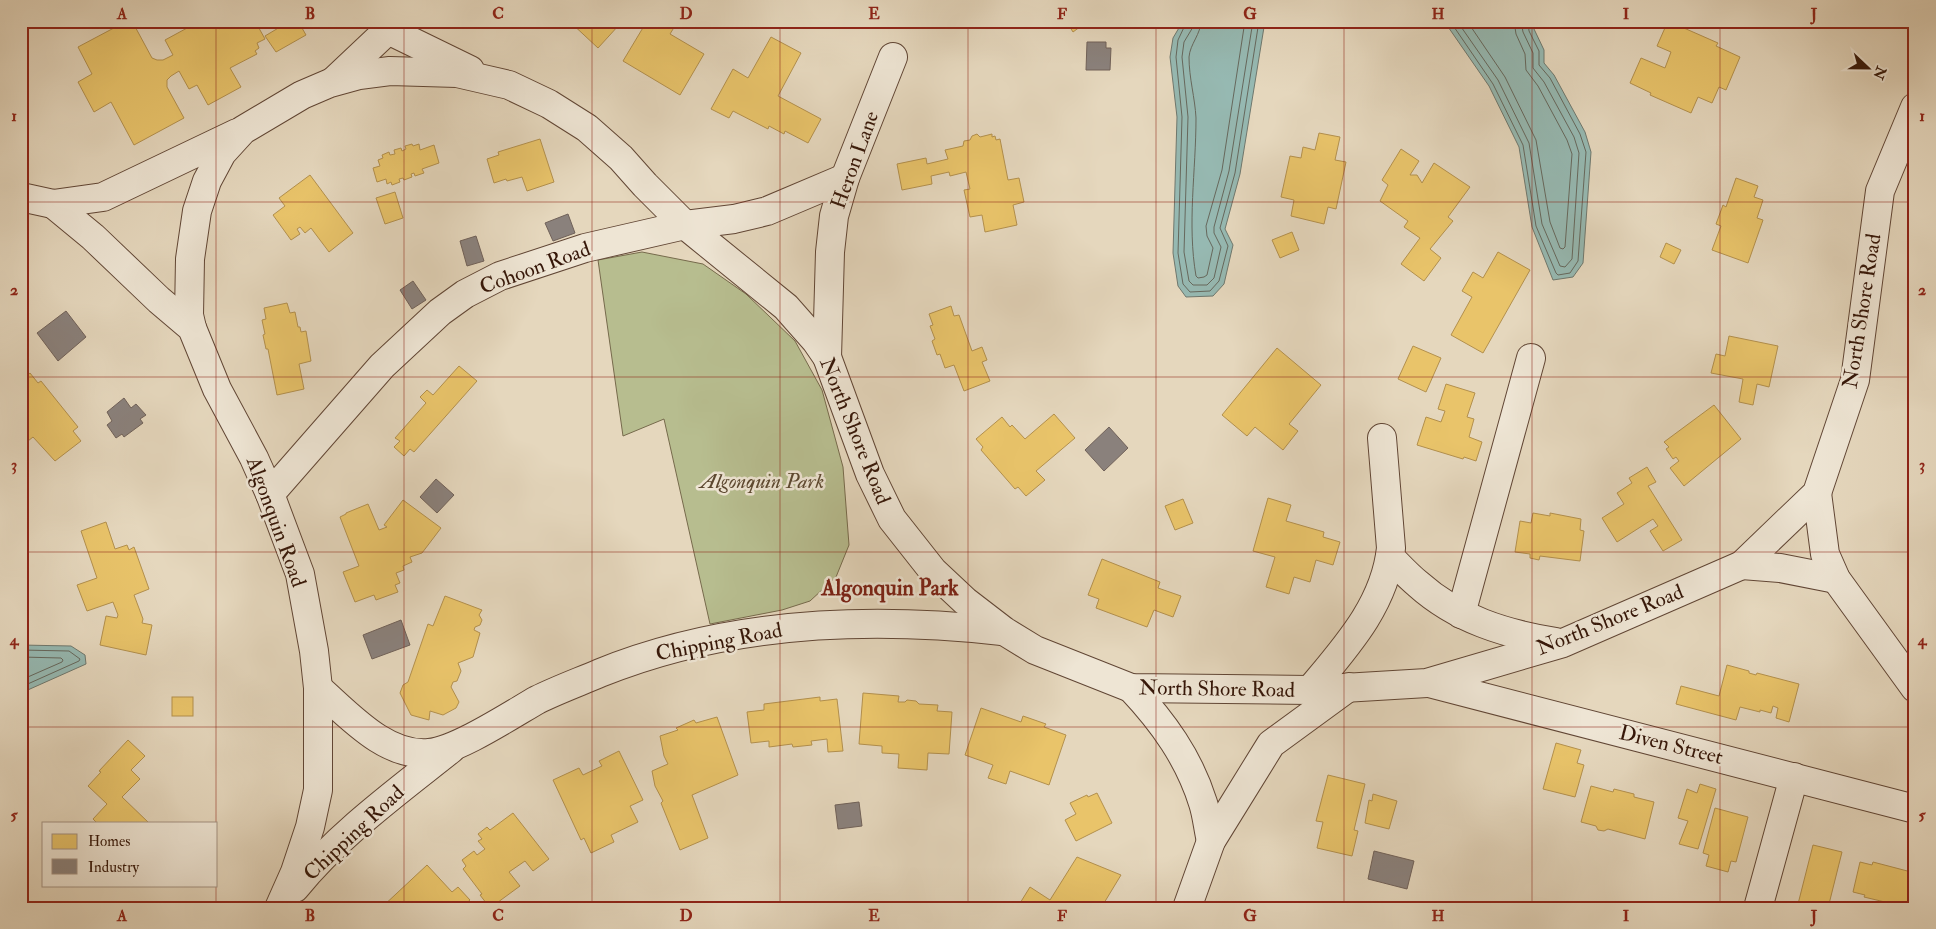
<svg xmlns="http://www.w3.org/2000/svg" width="1936" height="929" font-family="'IM FELL Double Pica',serif">
  <style>
    .green { fill: #b7bd8f; stroke: #766a4c }
    .water { fill: #96b9b2; stroke: #6f786e }
    .homes { fill: #e9c46a; stroke: #b3904d }
    .industry { fill: #8a817c; stroke: #706159 }
    .lines { fill: none; stroke-linecap: round; stroke-linejoin: round }
    .shore { stroke: #66685d; stroke-width: 1 }
    .minor-casing { stroke: #614635; stroke-width: 30 }
    .minor { stroke: #eee5d4; stroke-width: 28 }
    .grid { fill: none; stroke: #8f2418; stroke-width: 1; stroke-opacity: 0.55 }
    .labels { text-anchor: middle; dominant-baseline: central; stroke-width: 5; stroke-linejoin: round; paint-order: stroke }
    .street-label { font-size: 21px; fill: #351608; stroke: #eee5d4 }
    .park-label { font-size: 21px; font-style: italic; fill: #5c4830; stroke: #eee5d4 }
    .neighbourhood-label { font-size: 22px; font-weight: bold; fill: #7a1f14; stroke: #eee5d4 }
    .neatline { fill: none; stroke: #8f2418; stroke-width: 2 }
    .grid-label { font-size: 16px; text-anchor: middle; font-weight: bold; fill: #8f2418 }
  </style>
  <rect width="100%" height="100%" fill="#e5d7bd"/>
  <filter id="stains"><feTurbulence type="fractalNoise" baseFrequency=".004" numOctaves="4"/><feColorMatrix values="0 0 0 0 .2 0 0 0 0 .09 0 0 0 0 .02 0 0 0 .5 -.17"/></filter>
  <radialGradient id="worn" r=".72"><stop offset=".6" stop-color="#630" stop-opacity="0"/><stop offset="1" stop-color="#630" stop-opacity=".3"/></radialGradient>
  <path class="green" d="M642 252 703 264 746 294 795 341 822 390 843 467 849 545 836 577 810 601 782 610 710 624 664 419 623 436 598 260Z"/>
  <g class="water">
    <path d="M1183 21H1265L1240 174 1225 229 1233 245 1224 284 1213 296 1186 297 1178 286 1173 253 1177 117 1170 57 1173 38Z"/>
    <path d="M1444 21H1532L1534 29 1544 50V63L1554 75 1585 132 1591 152 1583 263 1573 277 1553 280 1532 227 1519 147 1489 86Z"/>
    <path d="M21 645 71 646 85 655 86 664 21 693Z"/>
  </g>
  <g class="homes">
    <path d="M127 21H132L152 58 157 60H163L173 55 165 40 200 21H215L219 29 231 21H255L265 39 257 43 259 48 255 51 257 54 230 68 241 87 208 105 197 85 189 89 179 71 171 76 167 80V87L184 118 134 145 111 102 94 112 78 82 92 74 78 47Z"/>
    <path d="M290 21H298L306 35 276 52 265 36Z"/>
    <path d="M569 21H617L616 23 619 25 598 48Z"/>
    <path d="M647 21H678L670 34 704 54 680 95 623 61Z"/>
    <path d="M1066 21H1088L1073 32Z"/>
    <path d="M1668 21 1718 43 1716 46 1740 57 1726 90 1719 87 1712 103 1698 97 1691 113 1650 95 1651 93 1630 83 1641 58 1665 68 1671 52 1657 46Z"/>
    <path d="M771 37 801 53 778 96 821 119 808 143 785 131 784 134 769 126 768 129 733 111 729 118 711 109 733 69 748 78Z"/>
    <path d="M1319 133 1340 137 1335 160 1346 162 1336 209 1328 207 1324 224 1291 216 1294 200 1281 197 1290 156 1301 158 1303 147 1315 150Z"/>
    <path d="M977 134 980 137 992 134V137L995 136 996 140 1000 139 1008 180 1019 178 1024 202 1013 205 1017 225 985 232 982 215 970 217 964 190 970 189 966 172 950 176 949 172 931 176 932 184 902 190 897 164 926 158 927 164 948 159 945 150 963 146 964 141 970 140 972 136Z"/>
    <path d="M540 139 554 182 527 191 522 177 507 181 506 179 494 183 487 159 499 155 498 152Z"/>
    <path d="M412 144 413 146 419 144 420 150 434 145 439 163 422 169 424 173 415 176 414 173 411 174 412 177 404 180 403 178 399 179 400 182 392 185 391 182 387 184 386 179 377 182 373 168 380 166 378 160 383 158 382 155 389 152 390 155 395 154 394 150 401 148 402 151 406 149 405 146Z"/>
    <path d="M1401 149 1419 161 1410 175H1417L1422 183 1434 163 1470 187 1448 217 1453 221 1430 249 1441 258 1424 281 1401 264 1420 238 1404 227 1408 221 1380 201 1388 185 1382 180Z"/>
    <path d="M310 175 353 233 329 252 311 228 305 233 300 227 297 229 300 234 291 240 273 215 285 206 279 198Z"/>
    <path d="M1736 178 1758 186 1754 197 1763 200 1757 218 1763 220 1748 263 1712 250 1721 226 1716 224 1723 205 1726 207Z"/>
    <path d="M395 192 403 218 385 224 376 198Z"/>
    <path d="M1292 232 1299 250 1280 258 1272 240Z"/>
    <path d="M1666 243 1681 250 1674 264 1660 257Z"/>
    <path d="M1498 252 1530 270 1483 353 1451 335 1472 297 1462 291 1473 272 1483 278Z"/>
    <path d="M287 303 290 313 295 312 298 327H300L301 332 306 331 311 361 299 364 304 389 277 395 268 349H266L263 335 265 334 262 320 266 319 264 308Z"/>
    <path d="M951 306 954 316 959 315 972 351 982 347 987 360 982 362 990 381 964 391 954 365 945 368 940 354 937 355 932 341 935 339 930 326 933 325 929 314Z"/>
    <path d="M1729 336 1778 346 1769 387 1757 384 1753 405 1739 402 1743 379 1711 373 1716 354 1725 356Z"/>
    <path d="M1413 346 1441 358 1426 392 1398 379Z"/>
    <path d="M1277 348 1321 385 1289 424 1298 431 1283 450 1255 427 1247 436 1222 415Z"/>
    <path d="M459 366 477 381 414 452 410 449 404 456 394 447 400 441 395 438 426 403 420 397 427 390 433 395Z"/>
    <path d="M30 373 38 383 41 381 78 427 73 431 81 441 55 461 33 437 28 441 21 433V381Z"/>
    <path d="M1446 384 1475 393 1467 417 1474 419 1469 437 1482 442 1476 461 1464 457 1463 459 1417 445 1426 417 1441 422 1445 411 1438 409Z"/>
    <path d="M1714 405 1741 439 1684 486 1670 468 1679 461 1676 457 1673 459 1666 449 1669 447 1664 442Z"/>
    <path d="M1054 414 1075 438 1036 471 1045 480 1026 496 1018 487 1015 489 981 450 983 447 976 439 1002 417 1010 427 1012 425 1025 439Z"/>
    <path d="M1647 467 1656 482 1648 486 1682 540 1663 551 1650 531 1658 526 1653 519 1617 542 1602 518 1624 504 1617 493 1632 483 1629 478Z"/>
    <path d="M1268 498 1291 505 1286 521 1324 532 1323 537 1340 542 1333 565 1316 560 1310 582 1294 577 1289 594 1266 587 1275 557 1253 551Z"/>
    <path d="M1183 499 1193 523 1175 530 1165 506Z"/>
    <path d="M403 500 441 528 422 553 410 557 412 562 403 566 404 570 396 573 400 583 395 585 398 592 376 600 374 595 355 602 343 572 359 566 340 517 346 514V513L368 504 379 530 387 527 384 525Z"/>
    <path d="M1533 513 1550 516V513L1581 519 1580 530 1584 531 1580 561 1540 556 1539 560 1530 558V554L1515 552 1520 521 1531 523Z"/>
    <path d="M106 522 115 549 127 545 129 550 134 547 149 589 134 595 143 619 142 623 152 625 146 655 100 645 106 616 117 618 118 615 113 602 87 611 77 585 97 578 81 531Z"/>
    <path d="M1102 559 1160 582 1158 588 1181 596 1173 617 1154 610 1147 627 1096 608 1099 599 1088 595Z"/>
    <path d="M445 596 482 610 479 615 482 620 480 625 475 627 474 630 480 633 473 657 458 663 461 671 457 681 453 682 451 687 459 702 456 708 443 715 430 711 429 720 411 715 400 693 403 685 408 682 428 624 433 626Z"/>
    <path d="M1727 665 1749 671V673L1756 675 1757 673 1799 684 1789 722 1776 718 1778 708 1773 706 1771 713 1760 710V712L1740 707 1736 720 1676 704 1681 686 1719 696Z"/>
    <path d="M863 693 899 696 898 702H905L907 700 916 701 919 704 938 705 937 711 952 712 949 754 928 753 927 770 898 768 899 754 882 753V746L859 744Z"/>
    <rect x="172" y="697" width="21" height="19"/>
    <path d="M820 697V701L837 699 843 751 828 752 827 739 811 741 812 745 793 747 792 744 769 747V741L751 743 747 712 764 710V704Z"/>
    <path d="M981 708 1021 722 1023 716 1046 724 1044 727 1066 735 1049 785 1010 771 1006 784 988 778 993 765 965 755Z"/>
    <path d="M717 717 738 775 692 795 708 838 680 850 661 803 663 801 655 786 652 771 668 764 664 756 660 736 678 730 676 728 694 720 696 723Z"/>
    <path d="M128 740 145 756 131 770 140 779 122 797 149 823H97L93 819 107 804 88 786 101 772 99 771Z"/>
    <path d="M1556 743 1581 750 1577 763 1584 765 1575 797 1543 789Z"/>
    <path d="M619 751 643 800 630 806 638 822 611 835 614 842 591 853 584 838 581 840 553 780 579 768 583 775 602 766 599 761Z"/>
    <path d="M1328 775 1365 784 1354 830 1358 831 1352 856 1317 848 1323 822 1316 821Z"/>
    <path d="M1700 784 1716 789 1698 849 1679 844 1688 821 1678 818 1687 789 1697 793Z"/>
    <path d="M1591 786 1613 792 1614 789 1634 794V797L1654 802 1645 839 1608 829 1604 831 1598 830 1596 826 1581 822Z"/>
    <path d="M1097 793 1112 823 1076 841 1065 820 1076 814 1070 803 1087 795 1088 797Z"/>
    <path d="M1373 794 1397 801 1389 829 1365 823 1369 800 1372 801Z"/>
    <path d="M1715 808 1748 817 1736 862 1731 861 1728 872 1706 866 1709 855 1703 853Z"/>
    <path d="M513 813 549 859 533 871 525 861 509 872 520 886 490 908 480 895 482 894 463 869 466 866 462 860 474 851 477 855 485 849 478 841 482 839 478 834 487 827 490 830Z"/>
    <path d="M1813 845 1842 852 1828 908H1799V905L1798 904Z"/>
    <path d="M1077 857 1121 875 1101 908H1017L1030 887 1050 900Z"/>
    <path d="M1860 862 1872 865 1873 862 1915 873V908H1888L1889 903 1864 897 1865 895 1853 892Z"/>
    <path d="M427 865 452 892 458 887 470 900 461 908H446L443 905 441 908H381Z"/>
  </g>
  <g class="industry">
    <path d="M1087 42H1106V48H1111L1110 70H1086Z"/>
    <path d="M568 214 575 233 553 241 545 223Z"/>
    <path d="M476 236 484 261 467 266 460 241Z"/>
    <path d="M413 281 426 300 412 309 400 290Z"/>
    <path d="M66 311 86 337 58 361 37 333Z"/>
    <path d="M124 398 131 408 136 404 146 415 140 419 143 423 124 437 122 434 116 438 107 425 112 421 107 412Z"/>
    <path d="M1109 427 1128 448 1104 471 1085 450Z"/>
    <path d="M436 479 454 495 437 513 420 497Z"/>
    <path d="M401 620 410 645 372 659 363 635Z"/>
    <path d="M859 802 862 826 838 829 835 805Z"/>
    <path d="M1374 851 1414 861 1407 889 1368 879Z"/>
  </g>
  <g class="lines">
    <g class="shore">
      <path d="M1187 21 1178 40 1176 57 1182 117 1178 253 1183 284 1190 292 1210 291 1219 281 1228 246 1220 228 1235 173 1259 21"/>
      <path d="M1194 21 1193 27 1184 42 1182 57 1188 117 1184 252 1189 281 1193 285H1207L1214 278 1221 247 1214 233V227L1229 171 1253 21"/>
      <path d="M1201 21C1201 34 1190 44 1189 57 1189 78 1195 98 1196 118 1196 171 1187 224 1196 276L1198 278 1204 277 1207 275 1213 248 1207 236 1206 226 1222 170 1245 21"/>
      <path d="M1450 21 1493 84 1523 145 1536 226 1556 273 1558 275 1570 273 1578 261 1586 152 1580 134 1550 78 1539 65V51L1529 31 1528 21"/>
      <path d="M1457 21 1498 80 1529 143 1542 224 1560 266 1565 267 1572 259 1579 153 1574 137 1544 82 1533 68V53L1523 32 1521 21"/>
      <path d="M1467 21 1505 77 1536 140 1550 222 1560 248 1563 249 1565 247 1572 154 1567 140 1538 86 1526 70 1525 54 1516 34 1514 21"/>
      <path d="M21 650 69 651 80 659 79 661 21 687"/>
      <path d="M21 657 61 658 63 660 62 662 21 680"/>
    </g>
    <defs>
      <g id="minor">
        <path d="M388 30 470 70"/>
        <path d="M335 80 388 30 394 21"/>
        <path d="M21 197 53 204 103 197 237 133"/>
        <path d="M53 204 93 237 159 300 192 328 217 389 254 458 270 494 300 574 314 651 318 688V790L310 827 295 872 279 908"/>
        <path d="M192 328 189 315 190 259 197 211 207 181 222 153 243 130 302 95 330 83 359 75 390 71 457 73 509 85 549 104 587 128 621 158 645 185 685 225 786 307 816 341 827 357 870 474 892 519 933 571 965 601 1004 631 1035 650 1131 688 1310 690 1427 683 1563 643 1742 565 1817 493 1855 380 1880 191 1915 107"/>
        <path d="M827 357 830 252 834 216 845 178 893 57"/>
        <path d="M1817 493 1825 554 1836 579 1915 688"/>
        <path d="M270 494 382 366 440 312 465 294 500 276 585 248 685 225 734 219 767 211 845 178"/>
        <path d="M1390 557C1399 566 1408 576 1418 584 1457 619 1505 634 1556 642"/>
        <path d="M1742 565 1780 568 1836 579"/>
        <path d="M1461 614 1531 358"/>
        <path d="M1429 683 1915 809"/>
        <path d="M318 688C348 714 385 757 429 753 456 751 511 715 537 700 557 690 579 682 600 673 726 622 868 616 1002 631"/>
        <path d="M1131 688C1163 722 1189 758 1203 803 1207 815 1208 829 1211 841"/>
        <path d="M1310 690C1345 648 1385 605 1391 548L1382 438"/>
        <path d="M295 888C339 834 397 792 451 749"/>
        <path d="M1187 908 1211 841 1271 744 1349 687"/>
        <path d="M1758 908 1794 777"/>
      </g>
    </defs>
    <use href="#minor" class="minor-casing"/>
    <use href="#minor" class="minor"/>
  </g>
  <path class="grid" d="M216 21V823M404 21V908M592 21V908M780 21V908M968 21V908M1156 21V908M1344 21V908M1532 21V908M1720 21V908M21 202H1915M21 377H1915M21 552H1915M21 727H1915M216 885V908"/>
  <g class="labels">
    <g class="street-label">
      <text transform="translate(855 160) rotate(-70)">Heron Lane</text>
      <text transform="translate(535 268) rotate(-20)">Cohoon Road</text>
      <text transform="translate(1862 311) rotate(-81)">North Shore Road</text>
      <text transform="translate(855 431) rotate(68)">North Shore Road</text>
      <text transform="translate(276 522) rotate(70)">Algonquin Road</text>
      <text transform="translate(1610 620) rotate(-22)">North Shore Road</text>
      <text transform="translate(719 642) rotate(-11)">Chipping Road</text>
      <text transform="translate(1217 689) rotate(1)">North Shore Road</text>
      <text transform="translate(1671 745) rotate(14)">Diven Street</text>
      <text transform="translate(354 833) rotate(-43)">Chipping Road</text>
    </g>
    <g class="park-label">
      <text x="762" y="481">Algonquin Park</text>
    </g>
    <g class="neighbourhood-label">
      <text x="890" y="588">Algonquin Park</text>
    </g>
  </g>
  <rect width="1936" height="929" fill="none" stroke="#e5d7bd" stroke-width="55"/>
  <rect x="42" y="822" width="175" height="65" fill="#eee5d4" stroke="#a49282"/>
  <rect x="52" y="834" width="25" height="15" fill="#e9c46a" stroke="#a49282"/>
  <text x="88" y="846" font-size="15" fill="#351608">Homes</text>
  <rect x="52" y="859" width="25" height="15" fill="#8a817c" stroke="#a49282"/>
  <text x="88" y="872" font-size="15" fill="#351608">Industry</text>
  <g transform="translate(1868 68) rotate(112)" stroke="#eee5d4" stroke-width="4" paint-order="stroke">
  <path d="M0-4L9 19L0 12L-9 19Z" fill="#351608"/>
  <text y="-8" font-size="14" font-weight="bold" text-anchor="middle" fill="#351608">N</text>
  </g>
  <rect x="28" y="28" width="1880" height="874" class="neatline"/>
  <g class="grid-label">
    <text x="122" y="19">A</text>
    <text x="310" y="19">B</text>
    <text x="498" y="19">C</text>
    <text x="686" y="19">D</text>
    <text x="874" y="19">E</text>
    <text x="1062" y="19">F</text>
    <text x="1250" y="19">G</text>
    <text x="1438" y="19">H</text>
    <text x="1626" y="19">I</text>
    <text x="1814" y="19">J</text>
    <text x="14" y="121">1</text>
    <text x="1922" y="121">1</text>
    <text x="14" y="295">2</text>
    <text x="1922" y="295">2</text>
    <text x="14" y="470">3</text>
    <text x="1922" y="470">3</text>
    <text x="14" y="645">4</text>
    <text x="1922" y="645">4</text>
    <text x="14" y="820">5</text>
    <text x="1922" y="820">5</text>
    <text x="122" y="921">A</text>
    <text x="310" y="921">B</text>
    <text x="498" y="921">C</text>
    <text x="686" y="921">D</text>
    <text x="874" y="921">E</text>
    <text x="1062" y="921">F</text>
    <text x="1250" y="921">G</text>
    <text x="1438" y="921">H</text>
    <text x="1626" y="921">I</text>
    <text x="1814" y="921">J</text>
  </g>
  <rect width="100%" height="100%" filter="url(#stains)"/>
  <rect width="100%" height="100%" fill="url(#worn)"/>
</svg>
